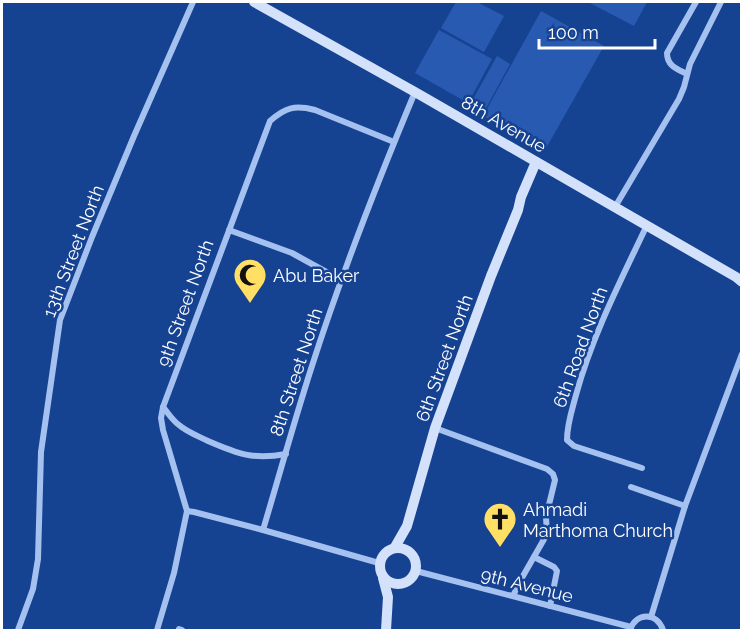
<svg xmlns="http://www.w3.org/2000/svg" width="743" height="632" font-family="Raleway,sans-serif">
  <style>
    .green { fill: #295ab1 }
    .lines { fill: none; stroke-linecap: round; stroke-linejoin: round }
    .street { stroke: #a5c1f0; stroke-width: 6 }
    .secondary { stroke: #d3e1fb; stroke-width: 10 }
    .labels { text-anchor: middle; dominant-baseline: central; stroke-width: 5; stroke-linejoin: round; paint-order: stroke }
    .street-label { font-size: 18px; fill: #fff; stroke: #164292 }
    .poi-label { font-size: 18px; fill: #fff; stroke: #164292; text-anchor: start }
  </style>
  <rect width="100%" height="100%" fill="#164292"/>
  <g class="green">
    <path d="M456 2H477L504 16 484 52 441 28Z"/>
    <path d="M588 2H647L634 26Z"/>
    <path d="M541 11 604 46 545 150 483 116Z"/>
    <path d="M439 30 492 59 468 103 415 73Z"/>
    <path d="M497 56 510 64 485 110 471 103Z"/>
  </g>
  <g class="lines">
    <g class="street">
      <path d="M687 74C677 69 667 66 667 53L696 2"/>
      <path d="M615 207 679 99 684 87 690 64 721 2"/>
      <path d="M229 230 292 253 341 280"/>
      <path d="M163 407C168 413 173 421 179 425 187 432 198 436 208 441 238 454 253 460 286 454"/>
      <path d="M435 428 547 469 553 474 555 480 546 517 547 534 519 583 513 596"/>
      <path d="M642 468 574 446 567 440C567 424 572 410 576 395 592 336 621 280 647 225"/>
      <path d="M631 487 685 506"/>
      <path d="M187 511 194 512 263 530 379 563"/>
      <path d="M263 530C279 476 294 422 311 369 341 275 377 183 415 92"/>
      <path d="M534 557 554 567 557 571 550 606"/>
      <path d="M416 571 631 627"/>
      <path d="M651 617 685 506 742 354"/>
      <path d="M179 629 182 630"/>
      <path d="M18 630 33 589 38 559 41 452 60 320 92 237 134 136 193 2"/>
      <path d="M157 630 174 573 187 511 163 430 161 418 163 407 270 121C286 107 295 105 315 110L394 142"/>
      <path d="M630 630C636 612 657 612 663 630"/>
    </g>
    <g class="secondary">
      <path d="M254 2 415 92 736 277 742 282"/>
      <path d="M395 547 407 526 435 428 491 276 518 210 521 197 536 162"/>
      <circle cx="398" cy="566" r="18"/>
      <path d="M383 578 388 597 386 630"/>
    </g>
  </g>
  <defs>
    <symbol id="mosque-pin" viewBox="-11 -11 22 30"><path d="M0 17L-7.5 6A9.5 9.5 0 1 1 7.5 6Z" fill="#ffdf64" stroke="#164292"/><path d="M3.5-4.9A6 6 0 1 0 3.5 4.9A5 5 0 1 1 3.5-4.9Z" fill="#111"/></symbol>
    <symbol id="church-pin" viewBox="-11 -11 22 30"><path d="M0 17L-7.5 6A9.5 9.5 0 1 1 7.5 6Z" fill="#ffdf64" stroke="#164292"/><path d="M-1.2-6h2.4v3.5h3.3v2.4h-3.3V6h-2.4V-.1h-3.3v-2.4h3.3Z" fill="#111"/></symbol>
  </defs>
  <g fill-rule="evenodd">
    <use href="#mosque-pin" x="231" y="256" width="38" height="52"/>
    <use href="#church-pin" x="481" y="500" width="38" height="52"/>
  </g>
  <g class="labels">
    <g class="street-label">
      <text transform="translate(504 124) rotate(30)">8th Avenue</text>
      <text transform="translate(73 251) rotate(-69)">13th Street North</text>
      <text transform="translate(185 303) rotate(-70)">9th Street North</text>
      <text transform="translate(580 347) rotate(-70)">6th Road North</text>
      <text transform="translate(444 358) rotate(-70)">6th Street North</text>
      <text transform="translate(296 372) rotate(-72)">8th Street North</text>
      <text transform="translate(527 585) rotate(14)">9th Avenue</text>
    </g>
    <g class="poi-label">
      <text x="273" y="275">Abu Baker</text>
      <text x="523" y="509">Ahmadi<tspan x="523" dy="21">Marthoma Church</tspan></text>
    </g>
  </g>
  <rect width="743" height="632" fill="none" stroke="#ffffff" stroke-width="6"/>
  <path d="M539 39v9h116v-9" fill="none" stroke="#ffffff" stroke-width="3"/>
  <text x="548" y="39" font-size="18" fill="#ffffff" stroke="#164292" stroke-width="4.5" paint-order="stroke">100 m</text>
</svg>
